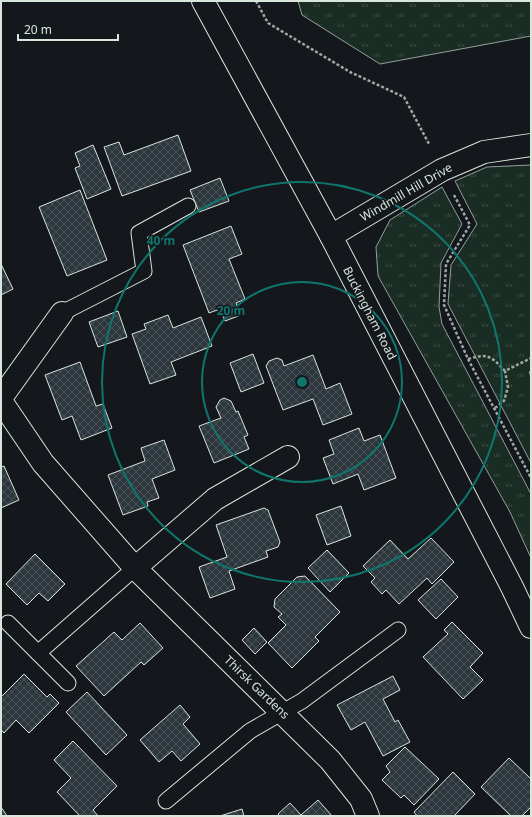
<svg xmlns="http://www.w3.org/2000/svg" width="532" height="817" font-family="'Noto Sans',sans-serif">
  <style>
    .grass { fill: url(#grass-tufts); stroke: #939e99 }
    .building { fill: url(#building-cross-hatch); stroke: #d8e6dc }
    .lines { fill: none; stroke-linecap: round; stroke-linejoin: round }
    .service-casing { stroke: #d8e6dc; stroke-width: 17 }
    .minor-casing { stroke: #d8e6dc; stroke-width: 24 }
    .secondary-casing { stroke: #d8e6dc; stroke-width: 24 }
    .path { stroke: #9da8a2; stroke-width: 2.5; stroke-dasharray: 3 2; stroke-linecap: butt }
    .service { stroke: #14181c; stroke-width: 15 }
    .minor { stroke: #14181c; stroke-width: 22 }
    .secondary { stroke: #14181c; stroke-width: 22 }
    .ring { fill: none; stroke: #0f766e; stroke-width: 2 }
    .labels { text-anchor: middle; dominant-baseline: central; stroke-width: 3; stroke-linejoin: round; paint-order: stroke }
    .street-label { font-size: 12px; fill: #d8e6dc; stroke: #14181c }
    .centre { fill: #0f766e; stroke: #14181c; stroke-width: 2 }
    .ring-label { font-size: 12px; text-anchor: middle; font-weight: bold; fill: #0f766e; stroke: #14181c; stroke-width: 3; stroke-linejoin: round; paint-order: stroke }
  </style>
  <defs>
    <pattern id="grass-tufts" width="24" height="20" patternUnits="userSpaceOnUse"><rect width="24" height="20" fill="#1a2d24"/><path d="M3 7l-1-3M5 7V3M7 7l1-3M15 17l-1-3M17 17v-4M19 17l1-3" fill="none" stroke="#3b4b43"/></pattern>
    <pattern id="building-cross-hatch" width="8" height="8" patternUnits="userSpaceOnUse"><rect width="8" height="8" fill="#2c363c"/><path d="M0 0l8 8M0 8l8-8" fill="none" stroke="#4a5358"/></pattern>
  </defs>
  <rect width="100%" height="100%" fill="#14181c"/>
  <g class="grass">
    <path d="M298 1H531V36L380 64 302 15Z"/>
    <path d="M531 165V370L529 372 531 377V463L448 304 451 265 477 224 455 181 487 167Z"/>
    <path d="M442 187 462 224 441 263 439 307 442 324 531 494V558L510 512 378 276 376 247 390 220Z"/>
  </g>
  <g class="building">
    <path d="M178 135 191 171 122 196 104 147 119 142 124 155Z"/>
    <path d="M93 145 111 189 87 199 75 168 80 166 75 153Z"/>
    <path d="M220 178 229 201 199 212 190 190Z"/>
    <path d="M80 190 107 260 67 276 39 207Z"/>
    <path d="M231 226 242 254 229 259 245 299 236 303 241 315 225 321 220 309 209 313 183 245Z"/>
    <path d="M1 264 13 289 1 295Z"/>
    <path d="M118 311 127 337 98 347 89 322Z"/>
    <path d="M168 315 173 328 201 317 212 346 171 362 176 375 150 384 132 334 146 329 144 324Z"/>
    <path d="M253 354 264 383 241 392 230 363Z"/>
    <path d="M313 355 326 389 340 383 352 414 323 425 313 399 283 410 266 366 269 361 277 358 282 360 284 366Z"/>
    <path d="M80 362 96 406 103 404 112 428 81 440 72 416 62 420 45 375Z"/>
    <path d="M224 398 231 401 236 412 238 411 248 435 244 437 249 449 214 463 199 426 221 418 216 407 220 400Z"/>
    <path d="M359 428 364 441 380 435 396 478 364 490 358 474 333 484 323 458 334 454 329 440Z"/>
    <path d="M164 440 175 470 152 479 159 498 147 502 148 506 123 515 108 475 145 461 141 448Z"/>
    <path d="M4 466 19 500 1 508V467Z"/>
    <path d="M341 506 351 536 327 545 316 515Z"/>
    <path d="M264 508 268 510 280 542 278 547 266 551 268 557 229 571 235 589 210 598 199 567 227 557 216 525Z"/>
    <path d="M431 538 454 562 432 584 427 578 399 604 386 590 382 594 371 582 375 578 363 566 390 540 408 559Z"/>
    <path d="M327 550 349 573 330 592 308 568Z"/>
    <path d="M35 554 65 584 48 601 39 593 27 605 6 584Z"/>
    <path d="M305 576 340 612 315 637 319 641 292 668 268 643 286 625 278 617 282 614 274 607 275 599 297 577Z"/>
    <path d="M441 579 458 597 436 619 418 600Z"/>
    <path d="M452 622 483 653 470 667 483 680 463 699 423 657 448 634 444 630Z"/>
    <path d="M140 623 163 648 144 665 141 662 104 696 76 666 114 632 122 640Z"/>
    <path d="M254 628 267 642 255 654 242 640Z"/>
    <path d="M24 674 47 697 50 694 59 703 29 733 16 720 4 733 1 730V697Z"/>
    <path d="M393 676 400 690 383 699 395 722 398 720 410 742 383 756 365 722 351 730 337 705Z"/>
    <path d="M87 692 127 735 106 755 66 712Z"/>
    <path d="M180 705 190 717 183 724 200 744 181 761 172 751 159 762 140 740Z"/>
    <path d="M73 741 117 786 93 810 98 816H80L57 792 71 778 54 760Z"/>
    <path d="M405 747 439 779 414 805 404 795 401 798 382 780 390 772 386 766Z"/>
    <path d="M509 758 531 779V807L522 816H511L481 787Z"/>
    <path d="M453 772 475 794 454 816H417L414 812Z"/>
    <path d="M318 800 332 816H280L278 814 290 803 301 815Z"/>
    <path d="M1 807 7 816H1Z"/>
    <path d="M242 809 244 816H220Z"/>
  </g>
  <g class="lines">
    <defs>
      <g id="service">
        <path d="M62 313 144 271 139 233 188 206"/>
        <path d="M8 623 68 683"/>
        <path d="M38 653 135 568"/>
        <path d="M166 801 250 731 302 701 398 630"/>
      </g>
      <g id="minor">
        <path d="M331 236 442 170 484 152 531 145"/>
        <path d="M1 398 62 313"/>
        <path d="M1 401 43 463 135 568 330 760 361 799 368 816"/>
        <path d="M135 568 215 499 288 457"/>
      </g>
      <path id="secondary" d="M203 1 331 236 512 587 531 627"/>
    </defs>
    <use href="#service" class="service-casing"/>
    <use href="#minor" class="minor-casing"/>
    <use href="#secondary" class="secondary-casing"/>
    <g class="path">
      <path d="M256 1 268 23 350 72 404 97 429 144"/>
      <path d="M454 195 470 225 446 264 444 305 468 359 531 478"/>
      <path d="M468 359C488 353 491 356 505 371L531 358"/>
      <path d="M495 408 504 401 508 387 505 371"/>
    </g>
    <use href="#service" class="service"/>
    <use href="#minor" class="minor"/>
    <use href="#secondary" class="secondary"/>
  </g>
  <g class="ring">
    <circle cx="302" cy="382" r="100"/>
    <circle cx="302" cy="382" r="200"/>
  </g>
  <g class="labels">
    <g class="street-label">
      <text transform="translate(406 192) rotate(-30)">Windmill Hill Drive</text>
      <text transform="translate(370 313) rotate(63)">Buckingham Road</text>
      <text transform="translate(257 687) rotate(44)">Thirsk Gardens</text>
    </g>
  </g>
  <circle cx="302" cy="382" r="6" class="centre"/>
  <g class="ring-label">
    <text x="161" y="245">40 m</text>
    <text x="231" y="315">20 m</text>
  </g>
  <rect width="532" height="817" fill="none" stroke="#d8e6dc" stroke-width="4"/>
  <path d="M18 34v6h100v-6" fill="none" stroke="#d8e6dc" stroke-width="2"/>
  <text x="24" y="34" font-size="12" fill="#d8e6dc" stroke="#14181c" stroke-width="3" paint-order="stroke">20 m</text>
</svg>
